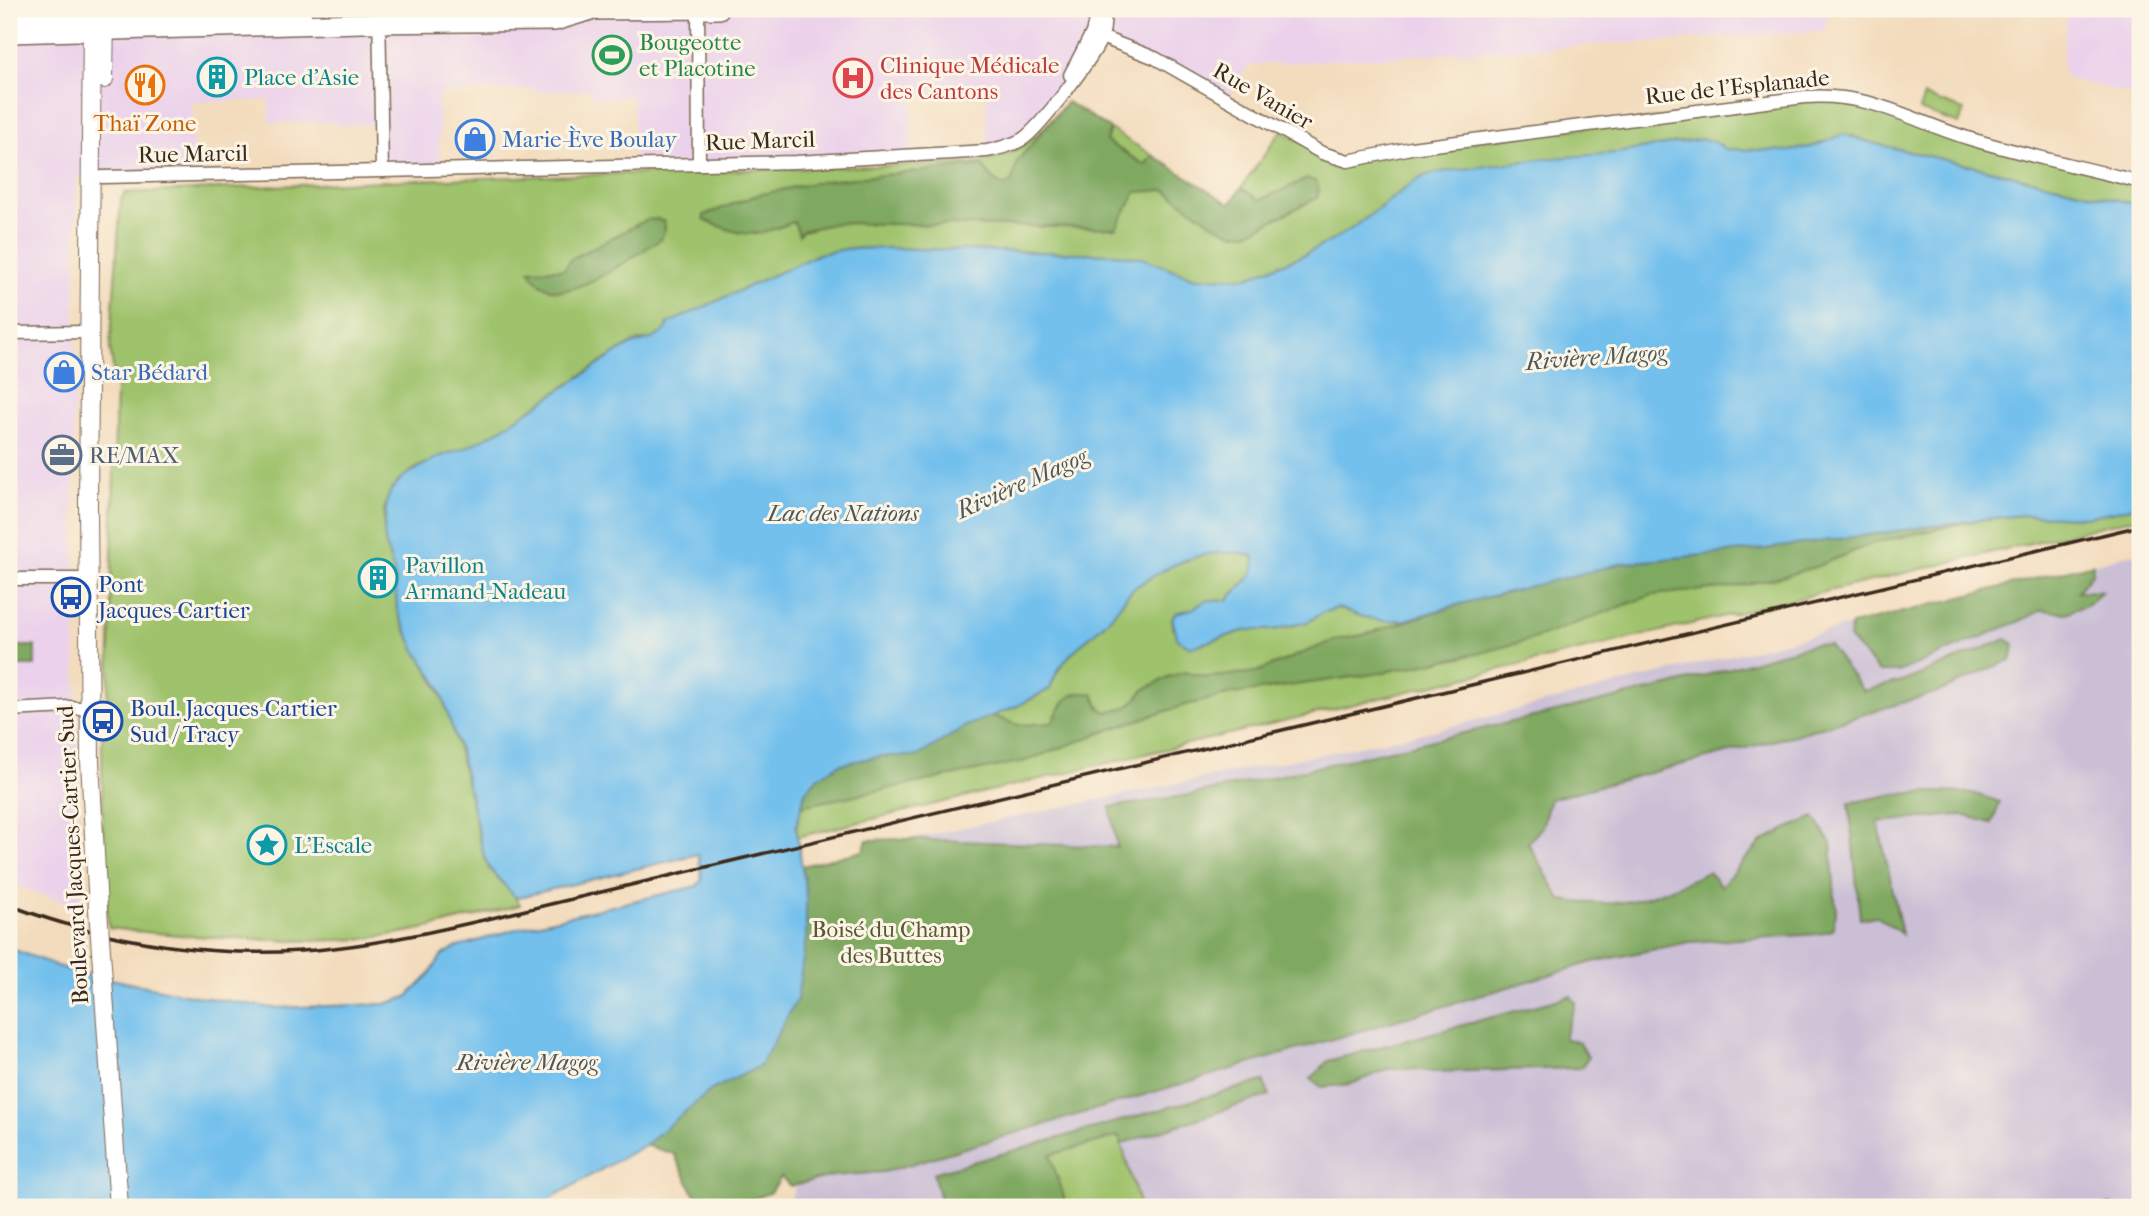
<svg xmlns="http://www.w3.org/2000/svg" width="2149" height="1216" font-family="'IM FELL French Canon',serif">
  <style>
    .built { fill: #ebd1eb }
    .industrial { fill: #cbbfd5 }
    .green { fill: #9fc26c; stroke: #6d7645; stroke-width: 2 }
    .forest { fill: #7fa860; stroke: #5d693f; stroke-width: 2 }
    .water { fill: #73c0ed; stroke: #577586; stroke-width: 2 }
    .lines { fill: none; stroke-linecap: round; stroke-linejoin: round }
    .minor-casing { stroke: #7b6856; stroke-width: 15 }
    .secondary-casing { stroke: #7b6856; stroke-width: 20 }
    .primary-casing { stroke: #7b6856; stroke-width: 22 }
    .minor { stroke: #fff; stroke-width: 12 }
    .secondary { stroke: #fff; stroke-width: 18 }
    .primary { stroke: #fff; stroke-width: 19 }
    .rail { stroke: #3b2a1e; stroke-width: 3.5 }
    .secondary-bridge-casing { stroke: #7b6856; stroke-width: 20; stroke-linecap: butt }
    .secondary-bridge { stroke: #fff; stroke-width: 18 }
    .labels { text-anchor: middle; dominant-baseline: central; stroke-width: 6; stroke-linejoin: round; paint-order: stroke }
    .leisure-label { font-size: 23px; fill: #27864d; stroke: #fcf5e5; text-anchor: start }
    .health-label { font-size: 23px; fill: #be3a42; stroke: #fcf5e5; text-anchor: start }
    .culture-label { font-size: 23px; fill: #0d838f; stroke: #fcf5e5; text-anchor: start }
    .street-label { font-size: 23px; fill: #3b2a1e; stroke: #fcf5e5 }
    .food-label { font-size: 23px; fill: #c56008; stroke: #fcf5e5 }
    .shop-label { font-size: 23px; fill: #366cbe; stroke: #fcf5e5; text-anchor: start }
    .service-label { font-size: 23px; fill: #4e5e75; stroke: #fcf5e5; text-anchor: start }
    .transit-label { font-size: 23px; fill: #164399; stroke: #fcf5e5; text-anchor: start }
    .park-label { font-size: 23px; fill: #595835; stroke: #fcf5e5 }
    .water-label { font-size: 24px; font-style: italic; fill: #4c575c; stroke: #fcf5e5 }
  </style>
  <rect width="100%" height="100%" fill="#fcf5e5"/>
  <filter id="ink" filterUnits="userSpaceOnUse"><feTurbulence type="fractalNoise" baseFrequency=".0143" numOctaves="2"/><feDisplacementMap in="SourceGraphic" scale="14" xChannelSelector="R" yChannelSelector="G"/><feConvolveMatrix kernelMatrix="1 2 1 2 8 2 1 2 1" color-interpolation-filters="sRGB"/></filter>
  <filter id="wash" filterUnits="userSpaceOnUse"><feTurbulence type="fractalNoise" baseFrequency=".00686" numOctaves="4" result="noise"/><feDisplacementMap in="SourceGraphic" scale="28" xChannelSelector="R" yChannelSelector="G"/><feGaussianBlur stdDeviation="1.57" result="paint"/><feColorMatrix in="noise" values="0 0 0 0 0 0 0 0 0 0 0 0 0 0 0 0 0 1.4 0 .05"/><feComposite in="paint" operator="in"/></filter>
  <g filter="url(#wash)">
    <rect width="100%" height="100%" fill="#f3dcbd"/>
    <g class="built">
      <path d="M9 9H1829L1825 31 1249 65 1226 99 1097 36 1038 126 987 151 986 90 912 92 911 155 635 166 633 97 592 98 591 90 536 91 535 89 438 93 440 170 382 171 381 124 337 125 336 122 270 123 269 100 192 102 193 176 77 177 73 467 79 907 9 883Z"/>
      <path d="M2067 9H2140V97L2066 78 2063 66Z"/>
    </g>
    <path class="industrial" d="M2140 552V1207H786L872 1030 994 923 908 839 1433 731Z"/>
    <g class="green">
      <path d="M1831 96 1956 134 2140 182V205L1872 143 1853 136 1836 137 1815 146 1790 151H1759L1725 149 1713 142 1703 139 1616 153 1435 173 1418 179 1357 225 1333 240 1304 255 1248 277 1195 278 1142 258 1115 254 880 248 846 249 819 254 667 324 668 327C659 339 651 340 636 341 601 361 568 385 534 407 512 422 490 438 465 448 440 459 409 465 393 489 373 516 390 548 395 576 398 592 395 607 402 622 416 654 437 679 448 712 462 759 472 808 484 856 492 875 511 886 520 905 470 917 420 932 369 938 328 942 287 941 247 939 200 937 155 934 109 928L103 868 102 744 109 685 116 386 110 349 121 199 126 193 382 181 971 163C1019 157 1037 137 1067 102L1230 204 1281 131 1337 159Z"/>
      <path d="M1924 96 1964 110 1959 124 1919 110Z"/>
      <path d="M2140 506V517L797 837 796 827 805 792 881 756 1015 707 1050 689C1059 657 1086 642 1108 620 1117 611 1123 599 1132 590 1137 585 1144 582 1150 578 1181 559 1217 546 1253 556 1261 576 1238 586 1227 601L1207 600 1192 610 1176 613 1172 618 1173 628 1191 647 1247 630H1273L1307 622 1324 612 1338 608 1364 617 1405 620 1623 563 1765 549 1983 519 2023 515 2087 517Z"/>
      <path d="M1119 1136 1140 1207H1067L1049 1155Z"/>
    </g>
    <g class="forest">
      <path d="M1067 102 1110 129 1106 141 1145 165 1152 155 1230 204 1242 188 1260 200 1307 179 1316 181 1319 190 1317 198 1248 233H1232L1213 224 1165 190 1136 192 1116 228 836 223 802 231 799 235 794 222C749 238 749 238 704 220V215L757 195 823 181 982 165C990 175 993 183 1006 186L1012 181 1018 160Z"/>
      <path d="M657 219 664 222 665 229 661 239C639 253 578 297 553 290 541 287 536 280 529 270L564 269 571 259 646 220Z"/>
      <path d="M1983 519 1874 543 1815 567 1781 577 1734 587 1652 595 1533 639 1481 653 1374 674 1232 694 1186 705 1128 723 1025 761 802 806 805 792 817 778 840 764 881 756H918L966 726 991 715 1018 725 1052 723C1062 703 1067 689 1093 694L1100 708 1107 712 1129 706 1145 689 1168 677 1185 672 1210 677 1256 672 1335 640 1363 635 1464 603 1623 563 1765 549Z"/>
      <path d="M2093 564 2092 574 2078 591 2102 592 2089 604 2066 613 2042 610 2020 621 1898 672H1879L1849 638 1851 625Z"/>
      <path d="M2006 639 2014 644 2012 659 1941 691 1795 735 1550 799 1542 827 1528 843 1561 900C1626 910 1650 898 1708 872L1721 886 1760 843 1784 830 1814 817 1831 843 1836 913 1832 930 1819 934 1689 942 1593 962 884 1172 833 1176 790 1186 781 1177 770 1193 745 1201 700 1205 674 1154 645 1145 711 1090 760 1066 806 938V895L802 866 863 851 867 840 908 839 1117 847 1110 807 1190 795 1256 781 1672 685 1814 644 1829 645 1863 691 1912 678Z"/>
      <rect x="9" y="646" width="26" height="20"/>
      <path d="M1932 792 1972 793 2000 802 1992 823 1962 815 1878 822 1902 934 1876 916 1860 919 1849 803 1895 794Z"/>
      <path d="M1571 996 1576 1003 1564 1038 1580 1043 1588 1057 1581 1068 1432 1072 1414 1069H1389L1351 1084 1322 1087 1311 1079 1328 1061Z"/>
      <path d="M1263 1081 1270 1095 1121 1144 1119 1136 1050 1155 1067 1207H942L933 1173Z"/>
    </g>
    <path class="water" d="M1843 134 1872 143 2140 205V506L2087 517 2023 515 1983 519 1765 549 1623 563 1464 603 1405 620 1384 621 1364 617 1338 608 1324 612 1307 622 1273 630H1247L1191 647 1178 640 1172 618 1176 613 1192 609 1207 600 1227 601C1238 586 1261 576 1253 556 1217 546 1180 559 1150 578 1144 582 1137 585 1132 590 1123 599 1117 611 1108 620 1086 642 1059 657 1050 689L1015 707 966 726 918 756H881L840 764 817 778 805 792 796 827 806 895V938L797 999 760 1066 711 1090 645 1145 535 1207H9V948L71 971 190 995 273 1008 385 1004 407 997 429 975 442 955 455 948 519 928 697 886 702 880 698 854 516 898 489 868 484 856 460 752 439 686 415 649 397 610 395 576 386 546 384 532 387 500 391 490 403 477 438 457 465 448 495 433 623 349C639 340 656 342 668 327L667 324 819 254 846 249 880 248 1115 254 1142 258 1195 278 1248 277 1304 255 1333 240 1357 225 1418 179 1435 173 1541 159 1616 153 1703 139 1714 142 1725 149 1790 151 1815 146Z"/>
  </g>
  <g filter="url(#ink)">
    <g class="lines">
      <defs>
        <g id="minor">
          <path d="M698 9 699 164"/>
          <path d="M379 10 382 171"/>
          <path d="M1101 37 1155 58 1322 153 1348 161 1411 148 1805 97C1873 92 1912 122 1974 140 2029 156 2085 168 2140 182"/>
          <path d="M1070 75 1092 33 1098 9"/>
          <path d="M102 177 796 162 987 151C1000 148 1011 146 1023 139 1040 127 1095 56 1102 36 1105 27 1105 18 1103 9"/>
          <path d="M9 333 90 332"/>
          <path d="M9 579H89"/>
          <path d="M9 710 69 707 90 709"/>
          <path d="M2103 1207H2140"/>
        </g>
        <g id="secondary">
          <path d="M92 16 88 504 90 761 98 909"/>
          <path d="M104 79 105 16"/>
        </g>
        <g id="primary">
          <path d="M577 10 719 9"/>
          <path d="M9 16 302 12"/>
          <path d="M9 33 362 23 555 21 588 11"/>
        </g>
      </defs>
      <use href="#minor" class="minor-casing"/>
      <use href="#secondary" class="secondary-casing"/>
      <use href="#primary" class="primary-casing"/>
      <use href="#minor" class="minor"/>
      <use href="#secondary" class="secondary"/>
      <use href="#primary" class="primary"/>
      <path class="rail" d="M9 905C111 944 225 961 334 948 388 942 440 930 492 918L2140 526"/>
      <defs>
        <path id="secondary-bridge" d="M98 909 119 1207"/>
      </defs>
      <use href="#secondary-bridge" class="secondary-bridge-casing"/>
      <use href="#secondary-bridge" class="secondary-bridge"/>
    </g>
  </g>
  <defs>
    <symbol id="stadium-ring" viewBox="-11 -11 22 22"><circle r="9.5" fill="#fcf5e5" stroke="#2e9e5b" stroke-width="1.5"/><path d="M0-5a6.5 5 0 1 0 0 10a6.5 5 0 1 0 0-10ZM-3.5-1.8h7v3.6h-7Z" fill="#2e9e5b"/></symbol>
    <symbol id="building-ring" viewBox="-11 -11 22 22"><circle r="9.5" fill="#fcf5e5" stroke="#0f9aa8" stroke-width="1.5"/><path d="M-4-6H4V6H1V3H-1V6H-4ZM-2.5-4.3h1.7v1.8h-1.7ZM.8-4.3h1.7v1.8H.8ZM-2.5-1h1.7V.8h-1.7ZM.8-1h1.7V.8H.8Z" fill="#0f9aa8"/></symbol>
    <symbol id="hospital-ring" viewBox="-11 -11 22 22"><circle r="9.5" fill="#fcf5e5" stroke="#e0444e" stroke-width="1.5"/><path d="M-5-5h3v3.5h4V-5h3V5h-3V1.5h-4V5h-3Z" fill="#e0444e"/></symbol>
    <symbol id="restaurant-ring" viewBox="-11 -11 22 22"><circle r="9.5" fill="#fcf5e5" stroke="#e8710a" stroke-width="1.5"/><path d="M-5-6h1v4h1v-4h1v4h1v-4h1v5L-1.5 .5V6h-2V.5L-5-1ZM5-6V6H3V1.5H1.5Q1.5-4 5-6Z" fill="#e8710a"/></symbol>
    <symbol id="shop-ring" viewBox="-11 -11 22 22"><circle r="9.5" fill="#fcf5e5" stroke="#3f7fe0" stroke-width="1.5"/><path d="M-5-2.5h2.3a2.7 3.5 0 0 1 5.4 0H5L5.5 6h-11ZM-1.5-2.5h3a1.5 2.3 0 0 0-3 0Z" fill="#3f7fe0"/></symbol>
    <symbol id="office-ring" viewBox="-11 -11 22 22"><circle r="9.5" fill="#fcf5e5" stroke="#5c6f8a" stroke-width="1.5"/><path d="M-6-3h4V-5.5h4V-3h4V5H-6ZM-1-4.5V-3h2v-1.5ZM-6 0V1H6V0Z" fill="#5c6f8a"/></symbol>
    <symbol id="bus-ring" viewBox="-11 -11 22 22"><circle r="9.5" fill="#fcf5e5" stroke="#1a4fb4" stroke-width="1.5"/><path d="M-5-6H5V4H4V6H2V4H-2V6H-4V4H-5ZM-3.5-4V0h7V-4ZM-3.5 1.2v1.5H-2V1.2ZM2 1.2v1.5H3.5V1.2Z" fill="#1a4fb4"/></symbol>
    <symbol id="sight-ring" viewBox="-11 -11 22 22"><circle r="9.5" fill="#fcf5e5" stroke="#0f9aa8" stroke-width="1.5"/><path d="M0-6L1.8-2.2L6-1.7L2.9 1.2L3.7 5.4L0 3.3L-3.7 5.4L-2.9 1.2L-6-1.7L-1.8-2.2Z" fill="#0f9aa8"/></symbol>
  </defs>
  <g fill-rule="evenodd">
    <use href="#stadium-ring" x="590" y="33" width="44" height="44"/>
    <use href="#building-ring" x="195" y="55" width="44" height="44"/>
    <use href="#hospital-ring" x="831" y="56" width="44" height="44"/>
    <use href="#restaurant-ring" x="123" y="63" width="44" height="44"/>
    <use href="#shop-ring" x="453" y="117" width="44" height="44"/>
    <use href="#shop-ring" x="42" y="350" width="44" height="44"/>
    <use href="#office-ring" x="40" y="433" width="44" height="44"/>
    <use href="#building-ring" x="356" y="556" width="44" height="44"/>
    <use href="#bus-ring" x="49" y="575" width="44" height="44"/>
    <use href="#bus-ring" x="81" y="699" width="44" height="44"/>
    <use href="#sight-ring" x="245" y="823" width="44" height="44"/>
  </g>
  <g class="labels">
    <g class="leisure-label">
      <text x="639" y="42">Bougeotte<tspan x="639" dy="26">et Placotine</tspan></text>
    </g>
    <g class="health-label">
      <text x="880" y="65">Clinique Médicale<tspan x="880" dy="26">des Cantons</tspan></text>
    </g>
    <g class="culture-label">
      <text x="244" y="77">Place d'Asie</text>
      <text x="405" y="565">Pavillon<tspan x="405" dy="26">Armand-Nadeau</tspan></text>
      <text x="294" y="845">L'Escale</text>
    </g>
    <g class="street-label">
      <text transform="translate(1737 87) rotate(-6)">Rue de l'Esplanade</text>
      <text transform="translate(1263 96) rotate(30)">Rue Vanier</text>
      <text transform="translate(760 141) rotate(-2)">Rue Marcil</text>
      <text transform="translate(193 154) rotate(-1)">Rue Marcil</text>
      <text transform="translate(73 855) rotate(-93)">Boulevard Jacques-Cartier Sud</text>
    </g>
    <g class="food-label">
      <text x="145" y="123">Thaï Zone</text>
    </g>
    <g class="shop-label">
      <text x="502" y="139">Marie-Ève Boulay</text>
      <text x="91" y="372">Star Bédard</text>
    </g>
    <g class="service-label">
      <text x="89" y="455">RE/MAX</text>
    </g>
    <g class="transit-label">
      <text x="98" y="584">Pont<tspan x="98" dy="26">Jacques-Cartier</tspan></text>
      <text x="130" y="708">Boul. Jacques-Cartier<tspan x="130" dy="26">Sud / Tracy</tspan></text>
    </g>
    <g class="park-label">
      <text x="891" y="929">Boisé du Champ<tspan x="891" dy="26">des Buttes</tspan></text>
    </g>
    <g class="water-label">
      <text transform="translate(1596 357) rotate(-4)">Rivière Magog</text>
      <text transform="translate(1022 483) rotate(-24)">Rivière Magog</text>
      <text x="843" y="513">Lac des Nations</text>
      <text x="527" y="1062">Rivière Magog</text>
    </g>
  </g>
  <rect width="2149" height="1216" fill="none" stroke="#fcf5e5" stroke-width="35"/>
</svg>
